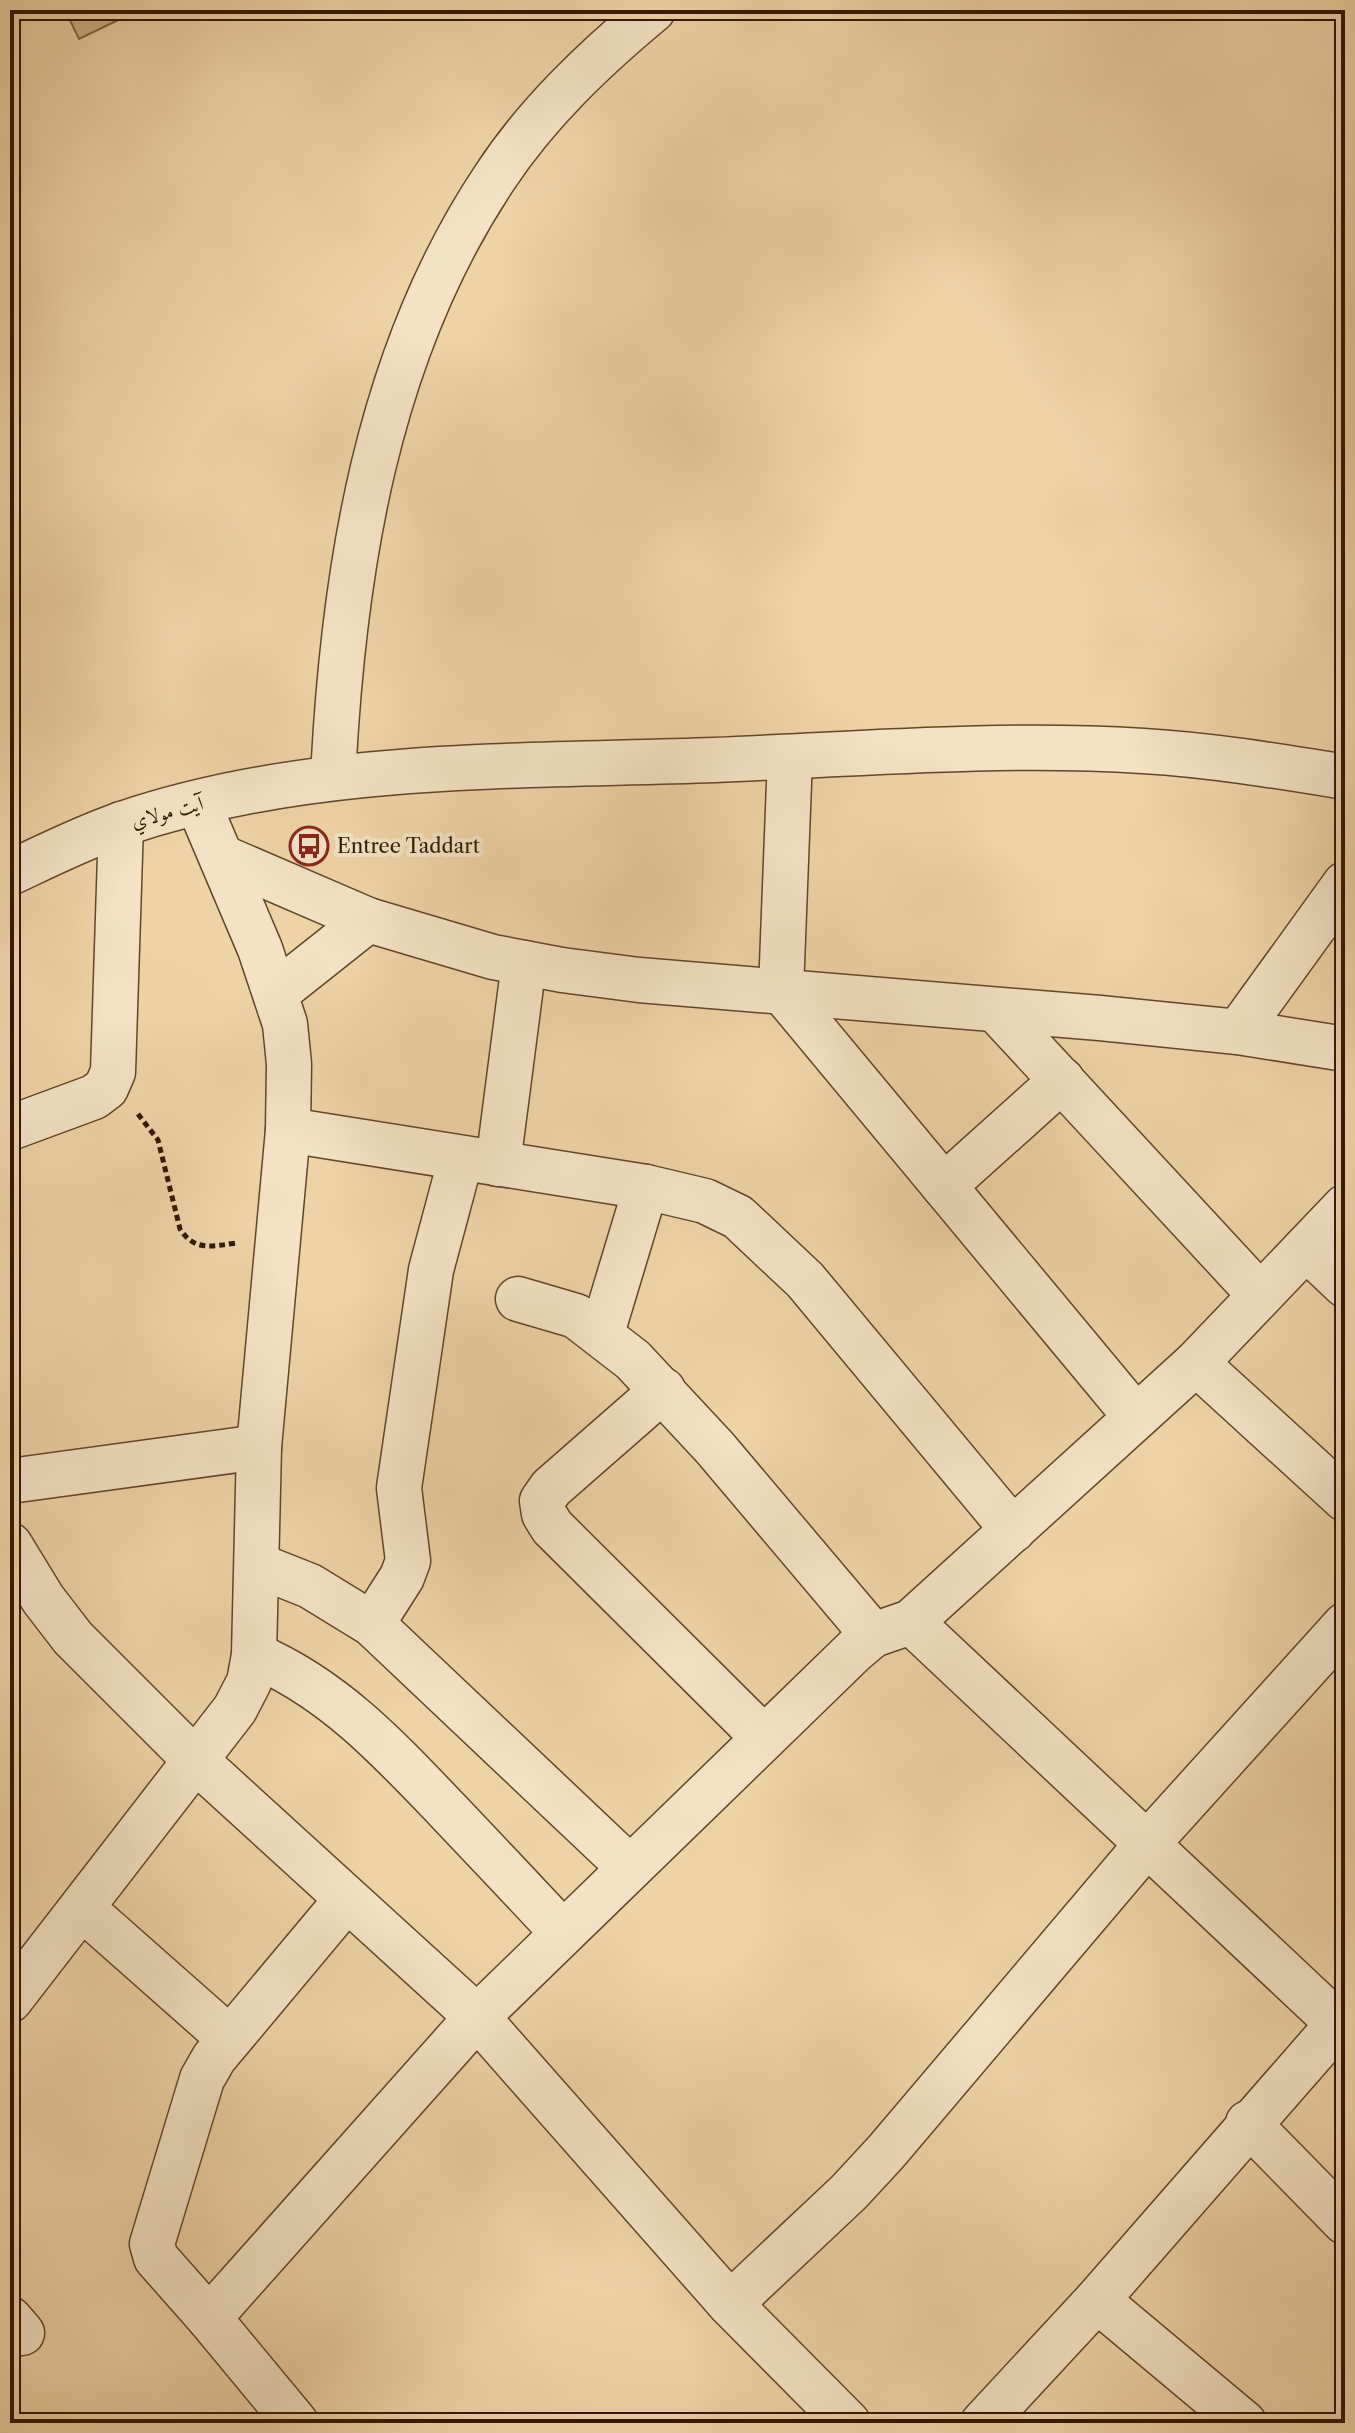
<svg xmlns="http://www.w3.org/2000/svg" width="1355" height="2433" font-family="'Libre Caslon Text',Amiri,serif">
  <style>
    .green { fill: #cdb38a; stroke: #806546; stroke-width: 2 }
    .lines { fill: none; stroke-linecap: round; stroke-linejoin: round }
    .minor-casing { stroke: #62462a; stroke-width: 47 }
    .path { stroke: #331701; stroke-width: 5; stroke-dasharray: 6 4; stroke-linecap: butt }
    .minor { stroke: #f3e2c5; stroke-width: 44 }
    .labels { text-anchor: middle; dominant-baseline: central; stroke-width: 8; stroke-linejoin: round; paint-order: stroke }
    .street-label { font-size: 20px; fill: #331701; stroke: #f3e2c5 }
    .poi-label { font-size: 20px; fill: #331701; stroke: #f3e2c5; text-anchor: start }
  </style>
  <rect width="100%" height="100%" fill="#edd3a6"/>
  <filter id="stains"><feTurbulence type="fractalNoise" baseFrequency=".0025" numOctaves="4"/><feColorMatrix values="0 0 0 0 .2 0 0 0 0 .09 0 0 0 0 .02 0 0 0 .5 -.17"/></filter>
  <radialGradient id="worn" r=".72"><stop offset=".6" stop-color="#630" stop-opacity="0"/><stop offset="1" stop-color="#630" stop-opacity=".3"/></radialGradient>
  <path class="green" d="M65 10H139L79 39Z"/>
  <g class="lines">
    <defs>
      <g id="minor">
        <path d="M790 757 781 990 1136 1417"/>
        <path d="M333 778C343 571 377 353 495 177 537 113 594 59 653 10"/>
        <path d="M224 858 368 920"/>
        <path d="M10 873C46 856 84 837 122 824 310 760 519 767 715 760 857 754 1001 742 1143 751 1211 755 1278 766 1345 777"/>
        <path d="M276 993 368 920 493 957 562 970 639 980 1100 1018 1238 1032 1345 1049"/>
        <path d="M997 1011 1260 1295"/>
        <path d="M1238 1032 1345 884"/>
        <path d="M10 1128 94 1097 106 1088 113 1072 121 824"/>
        <path d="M288 1130 646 1187 705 1201 738 1217 805 1280 1013 1530"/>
        <path d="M498 1164 524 963"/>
        <path d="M944 1186 1062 1080"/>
        <path d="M1306 1248 1345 1285"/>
        <path d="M518 1299 576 1316 633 1360 715 1448 873 1635"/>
        <path d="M602 1333 646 1187"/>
        <path d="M1196 1363 1345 1499"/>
        <path d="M663 1390 551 1488 542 1501 544 1514 552 1527 764 1738"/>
        <path d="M10 1481 259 1447"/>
        <path d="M10 1545 43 1599 73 1638 194 1759 477 2017 730 2304 848 2423"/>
        <path d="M257 1565 310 1586 372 1624 630 1868"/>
        <path d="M911 1622 1345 2030"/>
        <path d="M372 1624 402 1577 408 1561 399 1488 431 1270 461 1158"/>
        <path d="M254 1655C334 1689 390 1750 449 1812 487 1852 525 1892 563 1933"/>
        <path d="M82 1908 229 2038"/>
        <path d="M10 2000 235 1709 249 1682 254 1655 259 1447 288 1130 289 1064 285 1024 260 949 198 803"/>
        <path d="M1248 2123 1345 2222"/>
        <path d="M1097 2300 1244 2423"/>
        <path d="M730 2304 849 2192 886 2152 1147 1844 1345 1625"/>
        <path d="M209 2318 156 2258 152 2244 202 2079 214 2058 347 1899"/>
        <path d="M10 2319 22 2333"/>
        <path d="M296 2423 209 2318 477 2017 855 1650 873 1635 911 1622 1196 1363 1345 1207"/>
        <path d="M983 2423 1097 2300 1345 2016"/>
      </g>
    </defs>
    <use href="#minor" class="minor-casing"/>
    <path class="path" d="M138 1114 158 1140 180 1229C195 1252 212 1246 237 1243"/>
    <use href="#minor" class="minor"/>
  </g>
  <defs>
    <symbol id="bus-ring" viewBox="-11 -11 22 22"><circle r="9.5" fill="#f3e2c5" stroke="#8f2418" stroke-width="1.5"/><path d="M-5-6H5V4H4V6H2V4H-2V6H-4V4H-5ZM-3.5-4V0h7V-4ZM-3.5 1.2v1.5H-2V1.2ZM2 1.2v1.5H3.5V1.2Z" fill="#8f2418"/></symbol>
  </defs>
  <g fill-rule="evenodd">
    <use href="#bus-ring" x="287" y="824" width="44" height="44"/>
  </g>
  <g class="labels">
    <g class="street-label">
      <text transform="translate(167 812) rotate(-15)">آيت مولاي</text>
    </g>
    <g class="poi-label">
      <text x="337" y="846">Entree Taddart</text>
    </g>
  </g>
  <rect width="1355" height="2433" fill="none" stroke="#edd3a6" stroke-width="40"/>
  <rect x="12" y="12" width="1331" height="2409" fill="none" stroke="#331701" stroke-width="4"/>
  <rect x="20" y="20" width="1315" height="2393" fill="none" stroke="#331701" stroke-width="2"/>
  <rect width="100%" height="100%" filter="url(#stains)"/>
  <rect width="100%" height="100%" fill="url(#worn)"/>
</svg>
